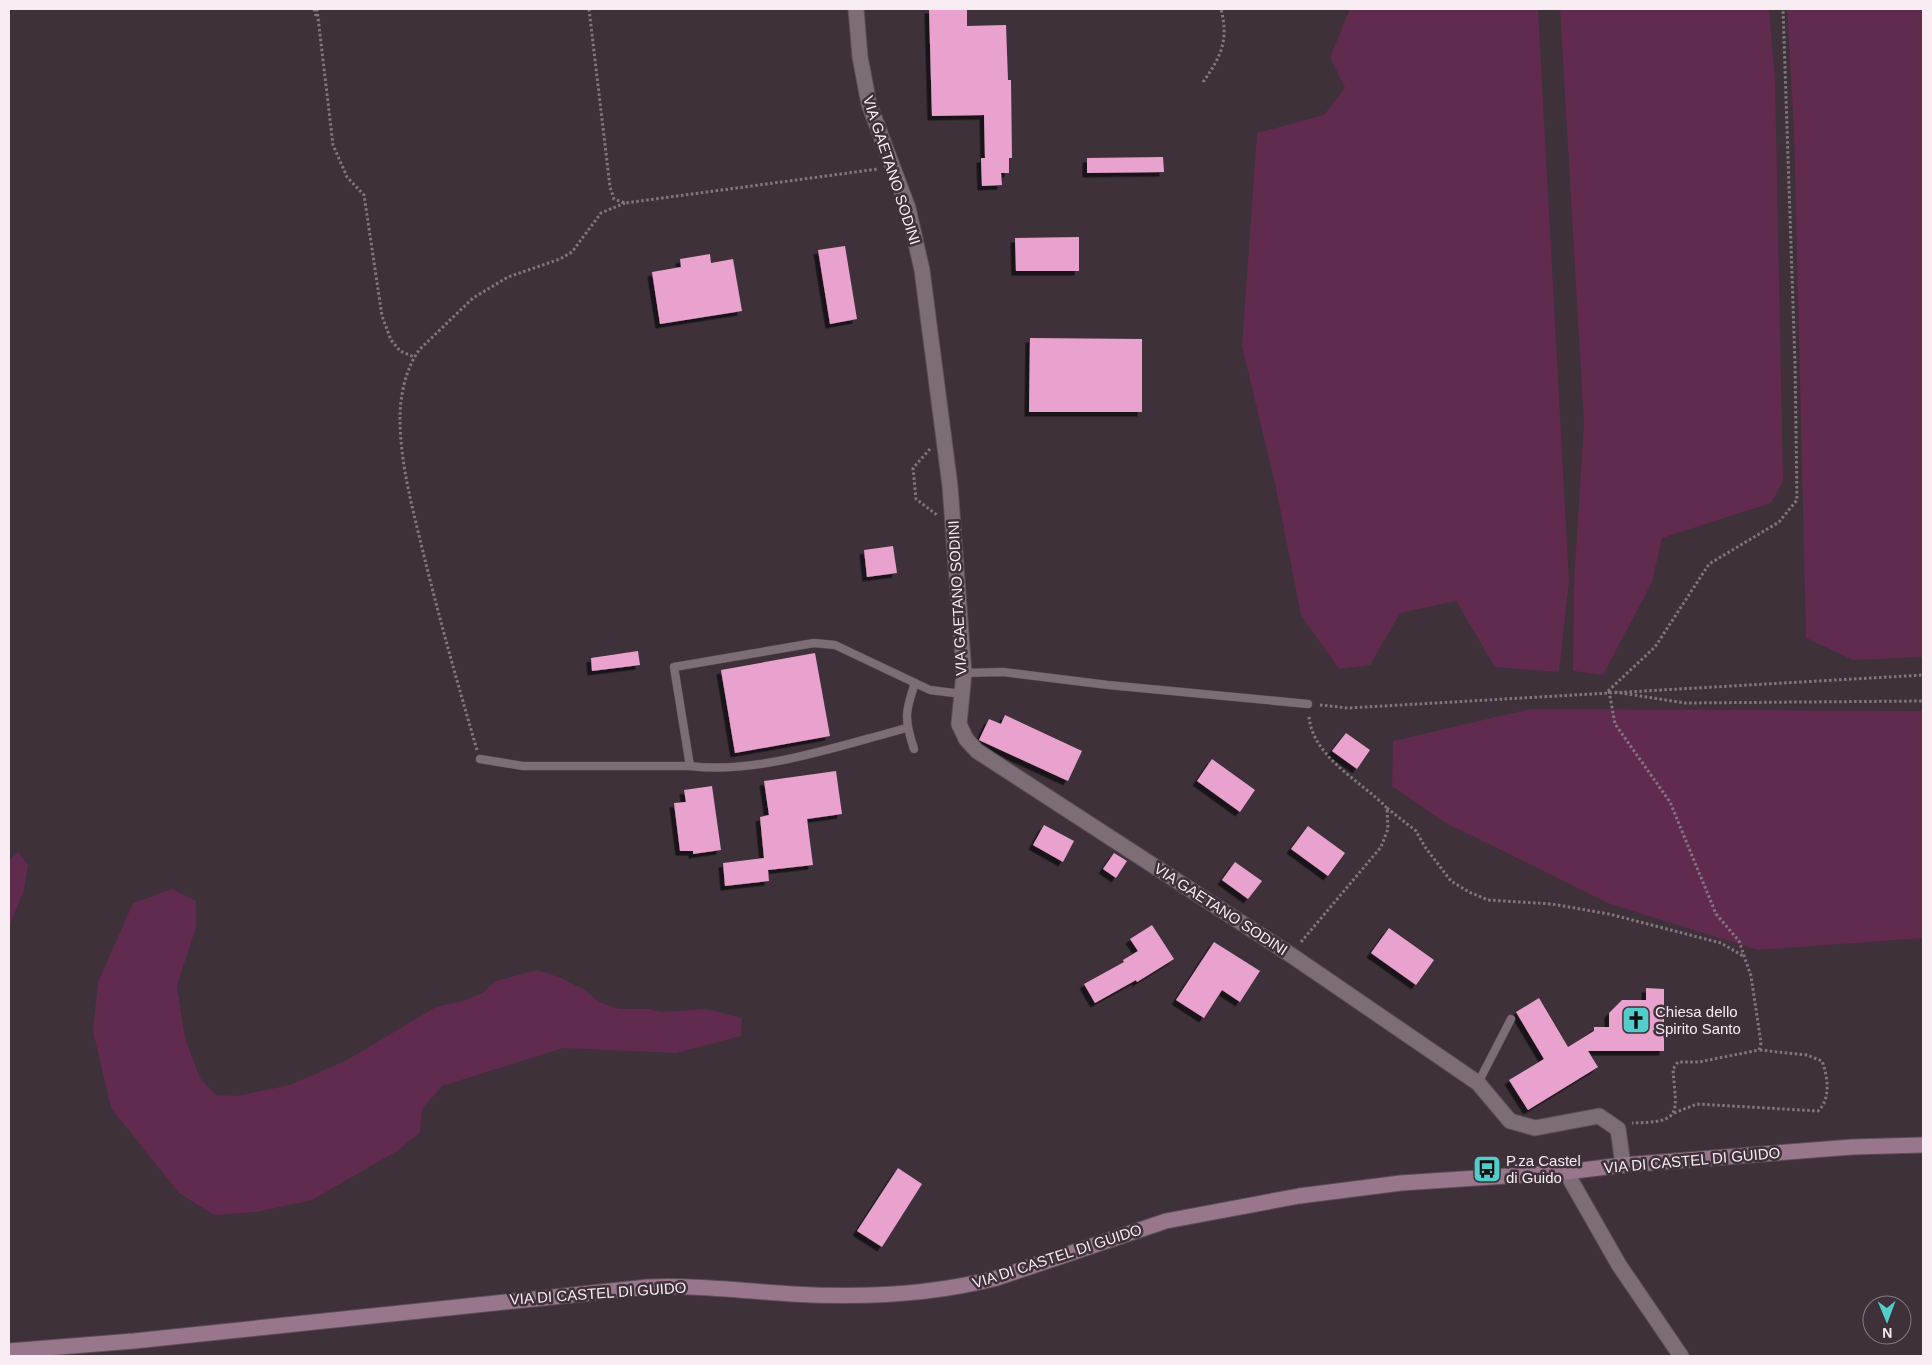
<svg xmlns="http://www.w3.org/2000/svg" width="1932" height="1365" font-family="Helvetica,sans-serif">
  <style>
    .green { fill: #612a4f }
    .building { fill: #e9a2ce; filter: url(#shadow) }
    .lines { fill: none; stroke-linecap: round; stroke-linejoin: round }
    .lane-casing { stroke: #5b4f57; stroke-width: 9 }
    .street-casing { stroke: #5b4f57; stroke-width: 17 }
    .secondary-casing { stroke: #5b4f57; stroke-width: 17 }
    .path { stroke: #82777e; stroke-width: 3; stroke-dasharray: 2.5 2.5; stroke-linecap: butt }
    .lane { stroke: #7d6d77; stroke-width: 8 }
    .street { stroke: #7d6d77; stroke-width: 15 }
    .secondary { stroke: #98768c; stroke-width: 15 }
    .labels { text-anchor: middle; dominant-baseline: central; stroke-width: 5; stroke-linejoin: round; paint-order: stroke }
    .street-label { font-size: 15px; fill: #f6ecf2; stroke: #3e3139 }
    .poi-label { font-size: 15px; fill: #f6ecf2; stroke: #3e3139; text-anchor: start }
  </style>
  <defs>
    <filter id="shadow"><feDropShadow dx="-4.5" dy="4.5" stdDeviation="0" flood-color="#0009"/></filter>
  </defs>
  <rect width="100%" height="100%" fill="#3e3139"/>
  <g class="green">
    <path d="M1350 9H1538L1569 582 1559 672 1495 667 1456 601 1400 613 1370 665 1339 669 1301 615 1276 488 1242 346 1257 133 1324 115 1345 88 1330 57Z"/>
    <path d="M1560 9H1769L1775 80 1783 482 1771 503 1662 538 1652 582 1603 675 1573 671 1574 581 1584 424Z"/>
    <path d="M1787 9H1923V657L1853 660 1806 638 1794 130Z"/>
    <path d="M1530 709 1923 711V938L1758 950 1610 904 1444 822 1392 786 1393 741Z"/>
    <path d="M18 852 28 865 24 890 9 926V861Z"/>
    <path d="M172 889 196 901V927L177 986 185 1038 200 1078 216 1095 237 1096 290 1085 347 1060 436 1007 463 1001 482 993 496 981 537 970 559 977 585 990 599 1002 619 1009H649L661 1012 707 1009 742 1018 741 1036 676 1053 563 1048 442 1086 422 1109 420 1132 397 1151 312 1200 257 1212 214 1215 179 1193 111 1108 93 1031 98 982 133 903Z"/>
  </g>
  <g class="building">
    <path d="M929 9H967V26L1006 25 1008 80H1011L1012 158H1009V173H1001L1002 185 982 186 981 158H985L984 115 932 116Z"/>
    <path d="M1163 157 1164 172 1087 173V158Z"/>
    <path d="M1079 237V271H1016L1015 238Z"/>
    <path d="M845 246 857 319 830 324 818 250Z"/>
    <path d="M710 254 711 263 733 259 742 311 660 324 652 272 681 267 680 259Z"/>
    <path d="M1030 338 1142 339V412H1029Z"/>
    <path d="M893 546 897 573 867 577 864 550Z"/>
    <path d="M638 651 640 665 592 671 591 658Z"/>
    <path d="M815 653 830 736 735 753 721 670Z"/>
    <path d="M1005 715 1082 751 1068 781 981 741 979 740 989 719 1001 724Z"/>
    <path d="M1346 733 1370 750 1357 769 1332 751Z"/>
    <path d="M1212 759 1255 790 1240 812 1197 781Z"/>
    <path d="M836 771 842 814 807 819 813 865 768 870 769 881 725 886 723 863 764 858 760 817 769 815 764 781Z"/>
    <path d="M712 786 721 850 693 854V851H680L674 803 686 802 684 790Z"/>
    <path d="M1044 825 1074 841 1063 862 1033 845Z"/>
    <path d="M1308 826 1345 853 1328 876 1291 849Z"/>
    <path d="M1114 853 1127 861 1116 878 1103 869Z"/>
    <path d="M1235 862 1262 881 1248 899 1222 880Z"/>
    <path d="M1152 925 1174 959 1137 982 1136 980 1095 1003 1084 984 1124 962 1123 960 1138 951 1130 939Z"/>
    <path d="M1389 928 1434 960 1416 985 1371 953Z"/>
    <path d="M1214 942 1260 971 1240 1002 1222 990 1204 1018 1176 1000Z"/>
    <path d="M1646 988 1664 989V1051H1588L1598 1067 1528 1110 1509 1080 1544 1059 1516 1012 1539 998 1568 1047 1594 1031V1027H1609V1013L1622 1000H1646Z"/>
    <path d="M898 1168 922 1184 882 1247 857 1231Z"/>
  </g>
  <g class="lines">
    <defs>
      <g id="lane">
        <path d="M964 673 1003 672 1108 685 1308 704"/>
        <path d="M914 749C904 719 905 712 915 683"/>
        <path d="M480 759 523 766H690C757 775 841 745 907 728"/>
        <path d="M690 766 674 667 814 643 835 645 930 690 962 694"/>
        <path d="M1478 1083 1511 1019"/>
      </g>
      <g id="street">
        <path d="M856 9 860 57 869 104 908 208 922 270 950 486 964 673 959 724 966 739 977 751 1291 955 1478 1083 1510 1121 1535 1128 1599 1116 1618 1129 1623 1165"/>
        <path d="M1566 1172 1619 1265 1681 1356"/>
      </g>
      <path id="secondary" d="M9 1351 134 1341 648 1287C697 1285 744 1291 792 1294 860 1298 931 1295 997 1278L1166 1221 1299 1196 1401 1183 1566 1172 1623 1165 1852 1147 1923 1145"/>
    </defs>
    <use href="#lane" class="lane-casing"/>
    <use href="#street" class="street-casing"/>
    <use href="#secondary" class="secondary-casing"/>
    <g class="path">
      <path d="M314 9 316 16"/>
      <path d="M317 9 333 145 347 177 364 195 382 316 391 340 400 351 414 357"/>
      <path d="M589 9 610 187 614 199 625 203 878 169"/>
      <path d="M1203 82C1221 57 1229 40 1221 9"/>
      <path d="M930 449 913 468 916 499 937 515"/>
      <path d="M1608 691 1655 647 1709 564 1779 522 1797 500 1795 363 1783 9"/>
      <path d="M1609 691 1615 724 1670 802 1716 914 1739 941 1751 976 1761 1043 1759 1050 1699 1062H1678L1673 1069C1676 1114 1684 1122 1632 1123"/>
      <path d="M1615 692 1685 703 1923 701"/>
      <path d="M1320 705 1348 708 1923 675"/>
      <path d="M477 750C458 685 440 621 424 556 413 510 400 464 400 418 400 395 406 367 420 349L473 298 508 277 560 259 572 252 601 213 625 203"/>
      <path d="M1387 808 1416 831 1425 847 1451 881 1469 892 1488 900 1552 904 1609 914 1721 943 1743 956"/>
      <path d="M1301 942 1381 847 1388 829 1387 808C1361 781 1312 757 1309 716"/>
      <path d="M1674 1113 1697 1104 1818 1111C1831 1099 1828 1077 1822 1061L1807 1055 1759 1050"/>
    </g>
    <use href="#lane" class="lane"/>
    <use href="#street" class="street"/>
    <use href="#secondary" class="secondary"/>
  </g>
  <defs>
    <symbol id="church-square" viewBox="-11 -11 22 22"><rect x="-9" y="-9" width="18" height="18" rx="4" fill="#53cdc9" stroke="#3e3139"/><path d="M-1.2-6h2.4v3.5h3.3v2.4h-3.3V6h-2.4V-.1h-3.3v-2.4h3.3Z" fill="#111"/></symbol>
    <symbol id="bus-square" viewBox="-11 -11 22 22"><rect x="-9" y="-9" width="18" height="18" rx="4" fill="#53cdc9" stroke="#3e3139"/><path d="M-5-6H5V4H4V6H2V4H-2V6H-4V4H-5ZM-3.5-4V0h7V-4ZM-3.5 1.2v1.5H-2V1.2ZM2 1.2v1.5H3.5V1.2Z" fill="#111"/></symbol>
  </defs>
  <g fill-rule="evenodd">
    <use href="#church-square" x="1620" y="1004" width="32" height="32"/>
    <use href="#bus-square" x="1471" y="1153" width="32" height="32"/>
  </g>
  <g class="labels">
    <g class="street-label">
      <text transform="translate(892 170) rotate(72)">VIA GAETANO SODINI</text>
      <text transform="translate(957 598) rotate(-93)">VIA GAETANO SODINI</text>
      <text transform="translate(1221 909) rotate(33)">VIA GAETANO SODINI</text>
      <text transform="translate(1692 1160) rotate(-5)">VIA DI CASTEL DI GUIDO</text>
      <text transform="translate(1057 1256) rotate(-18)">VIA DI CASTEL DI GUIDO</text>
      <text transform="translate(598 1293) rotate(-4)">VIA DI CASTEL DI GUIDO</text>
    </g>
    <g class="poi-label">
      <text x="1655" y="1011">Chiesa dello<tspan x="1655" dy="17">Spirito Santo</tspan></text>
      <text x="1506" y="1160">P.za Castel<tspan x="1506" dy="17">di Guido</tspan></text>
    </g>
  </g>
  <rect width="1932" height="1365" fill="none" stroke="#f6ecf2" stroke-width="20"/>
  <g transform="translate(1887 1320) rotate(179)"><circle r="24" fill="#3e3139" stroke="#887c83"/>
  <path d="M0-4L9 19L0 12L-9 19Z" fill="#53cdc9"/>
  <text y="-8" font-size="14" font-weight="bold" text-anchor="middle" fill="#f6ecf2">N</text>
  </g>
</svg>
